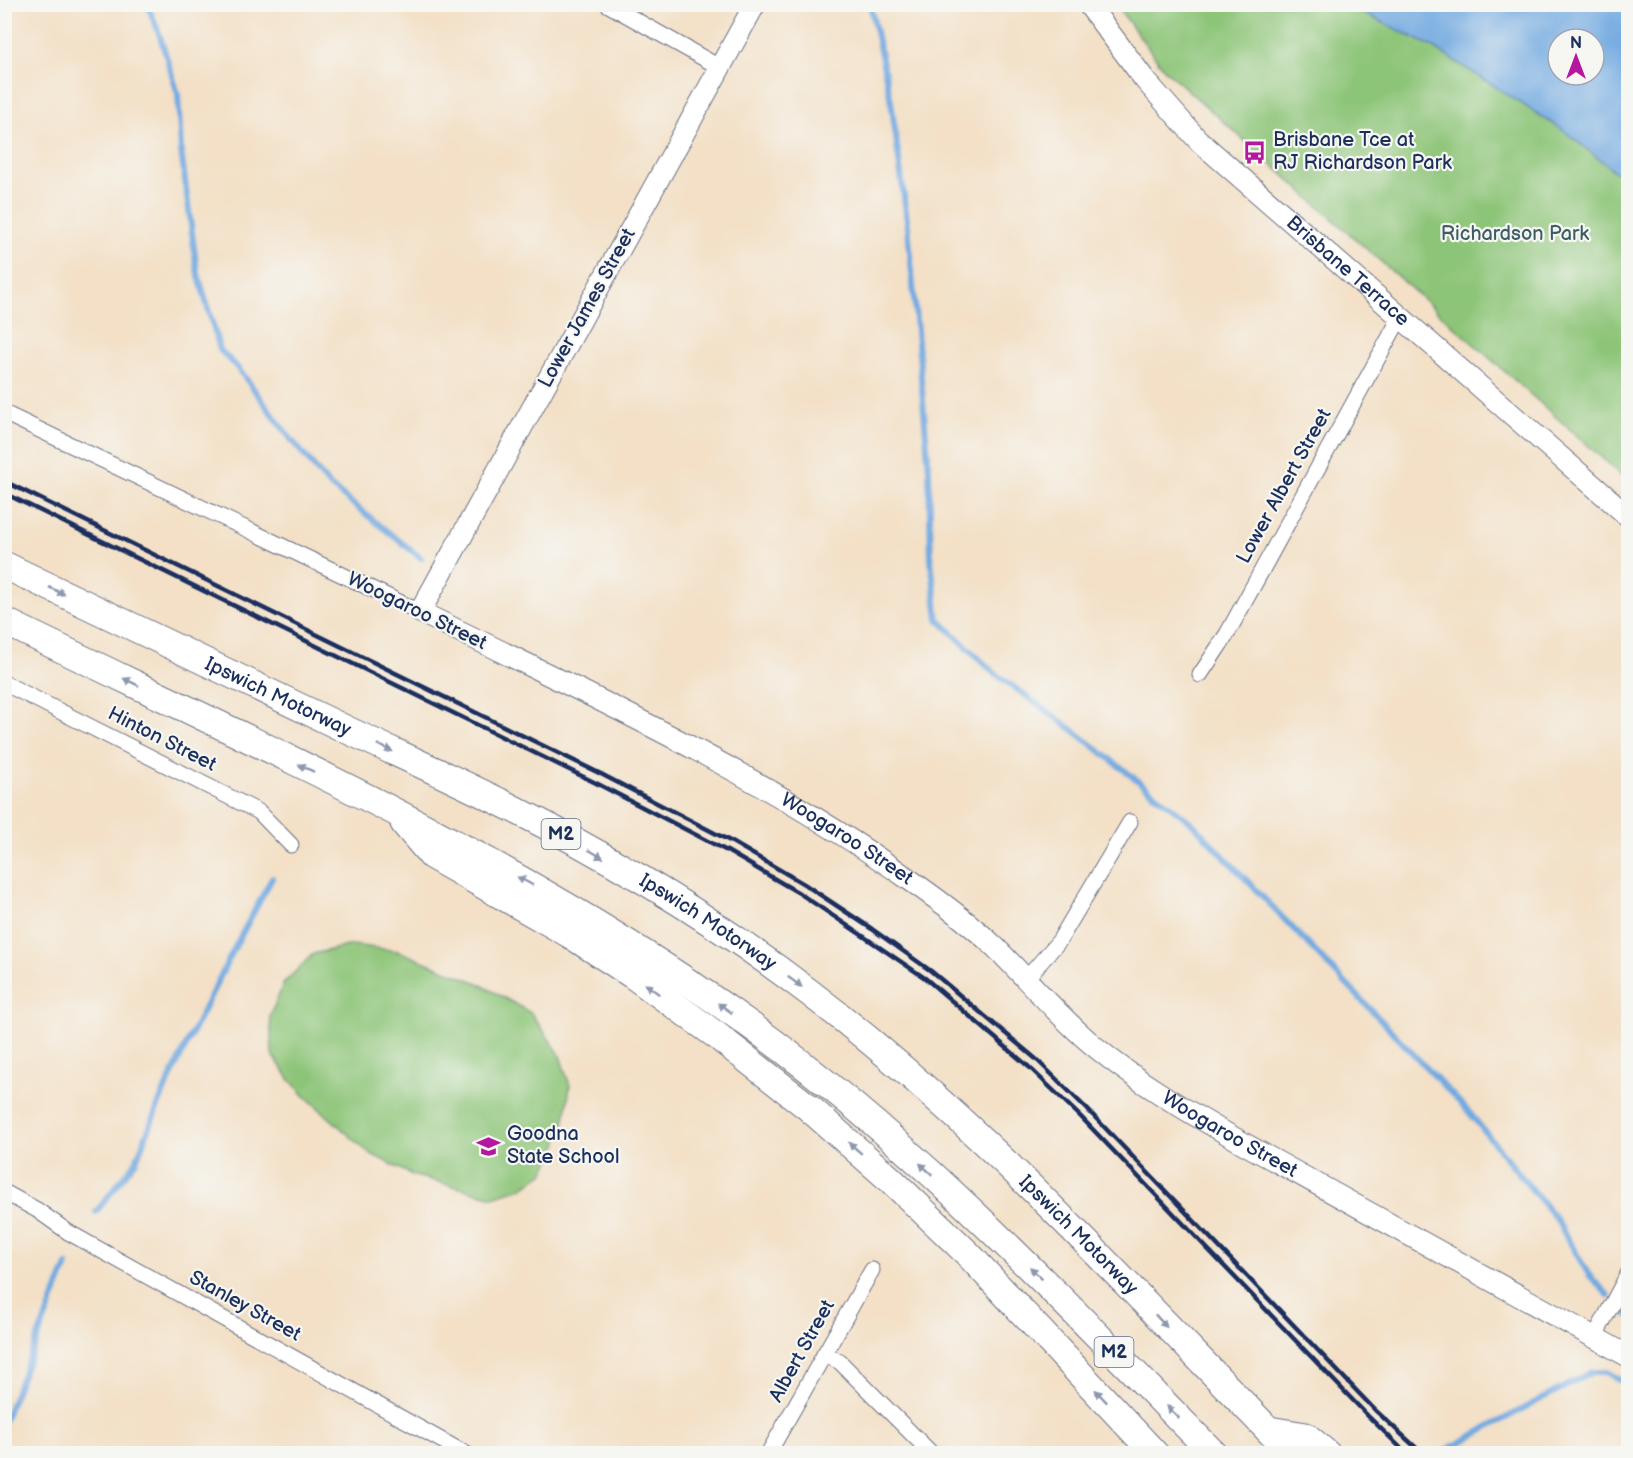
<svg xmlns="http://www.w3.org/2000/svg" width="1633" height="1458" font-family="'Balsamiq Sans',sans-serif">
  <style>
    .green { fill: #8dc578; stroke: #547a6b; stroke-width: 1.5 }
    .water { fill: #73aae1; stroke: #476ca0; stroke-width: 1.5; fill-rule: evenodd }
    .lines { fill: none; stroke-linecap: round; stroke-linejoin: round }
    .stream { stroke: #73aae1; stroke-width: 6 }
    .street-casing { stroke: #676d82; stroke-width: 17 }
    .secondary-casing { stroke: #676d82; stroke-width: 23 }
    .highway-casing { stroke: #676d82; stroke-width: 29 }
    .street { stroke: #fff; stroke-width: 15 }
    .secondary { stroke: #fff; stroke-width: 21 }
    .highway { stroke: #fff; stroke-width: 27 }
    .rail { stroke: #1b2f5e; stroke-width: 4.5 }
    .oneway { fill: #8d97ae }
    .labels { text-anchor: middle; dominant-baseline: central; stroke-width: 4.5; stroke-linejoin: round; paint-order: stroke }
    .shield { fill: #f6f6f2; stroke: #5d6b8a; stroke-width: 1.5 }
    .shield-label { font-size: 18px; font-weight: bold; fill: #1b2f5e }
    .poi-label { font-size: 20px; fill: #1b2f5e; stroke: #f6f6f2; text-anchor: start }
    .park-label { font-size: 20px; fill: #3d5c66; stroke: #f6f6f2 }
    .street-label { font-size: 20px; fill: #1b2f5e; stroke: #f6f6f2 }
  </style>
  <rect width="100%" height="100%" fill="#f6f6f2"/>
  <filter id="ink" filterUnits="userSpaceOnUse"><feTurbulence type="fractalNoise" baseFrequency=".0167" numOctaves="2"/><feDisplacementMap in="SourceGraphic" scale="12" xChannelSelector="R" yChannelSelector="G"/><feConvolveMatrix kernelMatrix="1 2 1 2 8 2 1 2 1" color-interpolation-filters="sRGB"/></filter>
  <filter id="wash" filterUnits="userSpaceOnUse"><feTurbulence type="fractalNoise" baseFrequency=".008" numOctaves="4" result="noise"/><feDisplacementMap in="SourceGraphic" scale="24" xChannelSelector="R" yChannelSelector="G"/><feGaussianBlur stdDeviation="1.35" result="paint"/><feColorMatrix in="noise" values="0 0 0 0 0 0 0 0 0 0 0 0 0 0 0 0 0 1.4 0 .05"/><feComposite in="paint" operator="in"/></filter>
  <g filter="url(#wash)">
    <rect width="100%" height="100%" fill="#f3e0c6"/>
    <g class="green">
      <path d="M1116 5H1347L1433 47 1563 130 1628 182V481L1164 69Z"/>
      <path d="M352 945 398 951 478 983 531 1013 559 1053 570 1086 565 1120 556 1148 543 1174 521 1188 493 1197 412 1175 369 1153 305 1096 290 1080 272 1054 270 1016 284 983 313 954Z"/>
    </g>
    <path class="water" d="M1347 5H1628V182L1563 130 1433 47ZM1558 39H1594V75H1558Z"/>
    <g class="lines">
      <g class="stream">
        <path d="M147 4 158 30 178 94 181 151 197 270 220 350 238 368 290 438 329 485 421 558"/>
        <path d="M870 4 891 101 908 227 929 470 931 560 938 619 993 672 1073 730 1192 823 1468 1111 1556 1219 1589 1275 1609 1296"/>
        <path d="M96 1212 136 1161 162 1096 189 1039 235 947 272 878"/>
        <path d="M1628 1313V1315"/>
        <path d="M4 1421 67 1265"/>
        <path d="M1448 1449 1592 1372H1606L1628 1384"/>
      </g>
    </g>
  </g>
  <g filter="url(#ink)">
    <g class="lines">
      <defs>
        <g id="street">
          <path d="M607 4 721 68"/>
          <path d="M4 413 420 612"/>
          <path d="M1200 675 1227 634 1401 316"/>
          <path d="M4 683 259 812 291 845"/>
          <path d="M1026 979 1059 941 1130 822"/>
          <path d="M4 1192 37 1210 68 1232 466 1454"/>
          <path d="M1594 1338 1628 1274"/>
          <path d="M824 1354 840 1362 932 1454"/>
          <path d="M768 1454 872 1270"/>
        </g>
        <g id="secondary">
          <path id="s1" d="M755 4 420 612C588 694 757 772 910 880 940 901 970 923 996 948 1028 980 1058 1016 1094 1046 1140 1084 1192 1114 1243 1143L1628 1356"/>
          <path id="s2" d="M1088 4 1145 80 1198 140 1628 516"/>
        </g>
        <g id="highway">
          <path id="s3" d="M4 565C117 620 229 674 341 727 396 753 452 778 506 805 612 858 716 921 810 993 987 1128 1135 1295 1292 1454"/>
          <path d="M4 621C258 745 520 859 750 1025 921 1148 1066 1304 1214 1454"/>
          <path d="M404 823 432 856 571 935 634 976 716 1035 808 1107 891 1180 968 1254 1155 1454"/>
          <path d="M1269 1430 1306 1436 1327 1454"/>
        </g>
      </defs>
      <use href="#street" class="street-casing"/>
      <use href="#secondary" class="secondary-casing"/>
      <use href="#highway" class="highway-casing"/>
      <use href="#street" class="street"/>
      <use href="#secondary" class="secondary"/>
      <use href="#highway" class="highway"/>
      <g class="rail">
        <path d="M4 481 601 774 732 842 804 884 872 929 931 971 1036 1059 1087 1109 1375 1410 1423 1454"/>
        <path d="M4 493 596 783 727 851 799 893 866 938 925 978 1029 1067 1080 1116 1368 1416 1407 1454"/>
      </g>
    </g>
    <defs><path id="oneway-solid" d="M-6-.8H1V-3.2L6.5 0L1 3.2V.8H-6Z" transform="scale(1.5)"/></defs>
    <g class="oneway">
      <use href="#oneway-solid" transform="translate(57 591) rotate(26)"/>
      <use href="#oneway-solid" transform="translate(131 682) rotate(-154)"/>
      <use href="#oneway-solid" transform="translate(385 748) rotate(25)"/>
      <use href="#oneway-solid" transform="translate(306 768) rotate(-154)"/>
      <use href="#oneway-solid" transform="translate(596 854) rotate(30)"/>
      <use href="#oneway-solid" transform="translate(525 881) rotate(-152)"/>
      <use href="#oneway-solid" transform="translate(795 982) rotate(36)"/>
      <use href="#oneway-solid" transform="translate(652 989) rotate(-144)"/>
      <use href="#oneway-solid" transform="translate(725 1008) rotate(-145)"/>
      <use href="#oneway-solid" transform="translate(855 1148) rotate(-139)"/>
      <use href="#oneway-solid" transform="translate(926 1169) rotate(-138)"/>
      <use href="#oneway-solid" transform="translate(1036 1273) rotate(-135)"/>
      <use href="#oneway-solid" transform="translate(1161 1321) rotate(47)"/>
      <use href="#oneway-solid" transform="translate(1101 1396) rotate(-133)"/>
      <use href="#oneway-solid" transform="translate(1173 1412) rotate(-135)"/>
    </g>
  </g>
  <defs>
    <symbol id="bus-bare" viewBox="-9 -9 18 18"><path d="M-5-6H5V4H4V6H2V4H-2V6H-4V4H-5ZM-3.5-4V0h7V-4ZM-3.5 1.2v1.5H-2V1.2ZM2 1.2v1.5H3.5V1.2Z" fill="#b5179e" stroke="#f6f6f2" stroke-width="2.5" paint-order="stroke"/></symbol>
    <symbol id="school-bare" viewBox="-9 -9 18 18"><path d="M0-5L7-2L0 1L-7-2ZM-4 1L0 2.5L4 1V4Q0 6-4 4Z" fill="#b5179e" stroke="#f6f6f2" stroke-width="2.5" paint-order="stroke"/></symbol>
  </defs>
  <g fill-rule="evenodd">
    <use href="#bus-bare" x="1238" y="136" width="33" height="33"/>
    <use href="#school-bare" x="472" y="1130" width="33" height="33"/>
  </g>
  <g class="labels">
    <g class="shield">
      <rect x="541.5" y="819" width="39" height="30" rx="4.5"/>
      <rect x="1094.5" y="1337" width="39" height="30" rx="4.5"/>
    </g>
    <g class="shield-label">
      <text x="561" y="834">M2</text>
      <text x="1114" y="1352">M2</text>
    </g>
    <g class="poi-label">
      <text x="1273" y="140">Brisbane Tce at<tspan x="1273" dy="23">RJ Richardson Park</tspan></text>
      <text x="507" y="1134">Goodna<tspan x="507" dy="23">State School</tspan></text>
    </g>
    <g class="park-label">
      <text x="1515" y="234">Richardson Park</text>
    </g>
    <g class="street-label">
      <text stroke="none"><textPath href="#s2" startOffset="374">Brisbane Terrace</textPath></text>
      <text transform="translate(587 308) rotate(-61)">Lower James Street</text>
      <text transform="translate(1284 486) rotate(-61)">Lower Albert Street</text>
      <text transform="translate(417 611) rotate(26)">Woogaroo Street</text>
      <text stroke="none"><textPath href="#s3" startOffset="304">Ipswich Motorway</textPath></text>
      <text transform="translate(162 739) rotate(27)">Hinton Street</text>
      <text stroke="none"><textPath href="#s1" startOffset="1178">Woogaroo Street</textPath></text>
      <text stroke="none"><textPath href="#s3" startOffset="790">Ipswich Motorway</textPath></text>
      <text stroke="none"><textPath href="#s1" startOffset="1664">Woogaroo Street</textPath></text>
      <text stroke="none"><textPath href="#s3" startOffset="1276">Ipswich Motorway</textPath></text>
      <text transform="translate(245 1306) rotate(29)">Stanley Street</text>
      <text transform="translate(802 1351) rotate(-61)">Albert Street</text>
    </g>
  </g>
  <rect width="1633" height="1458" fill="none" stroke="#f6f6f2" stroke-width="24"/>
  <g transform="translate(1576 57)"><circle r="28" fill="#f6f6f2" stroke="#9ea6b7" stroke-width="1.5"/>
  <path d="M0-4.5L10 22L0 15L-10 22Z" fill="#b5179e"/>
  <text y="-9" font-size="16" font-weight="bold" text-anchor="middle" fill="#1b2f5e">N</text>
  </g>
</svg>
